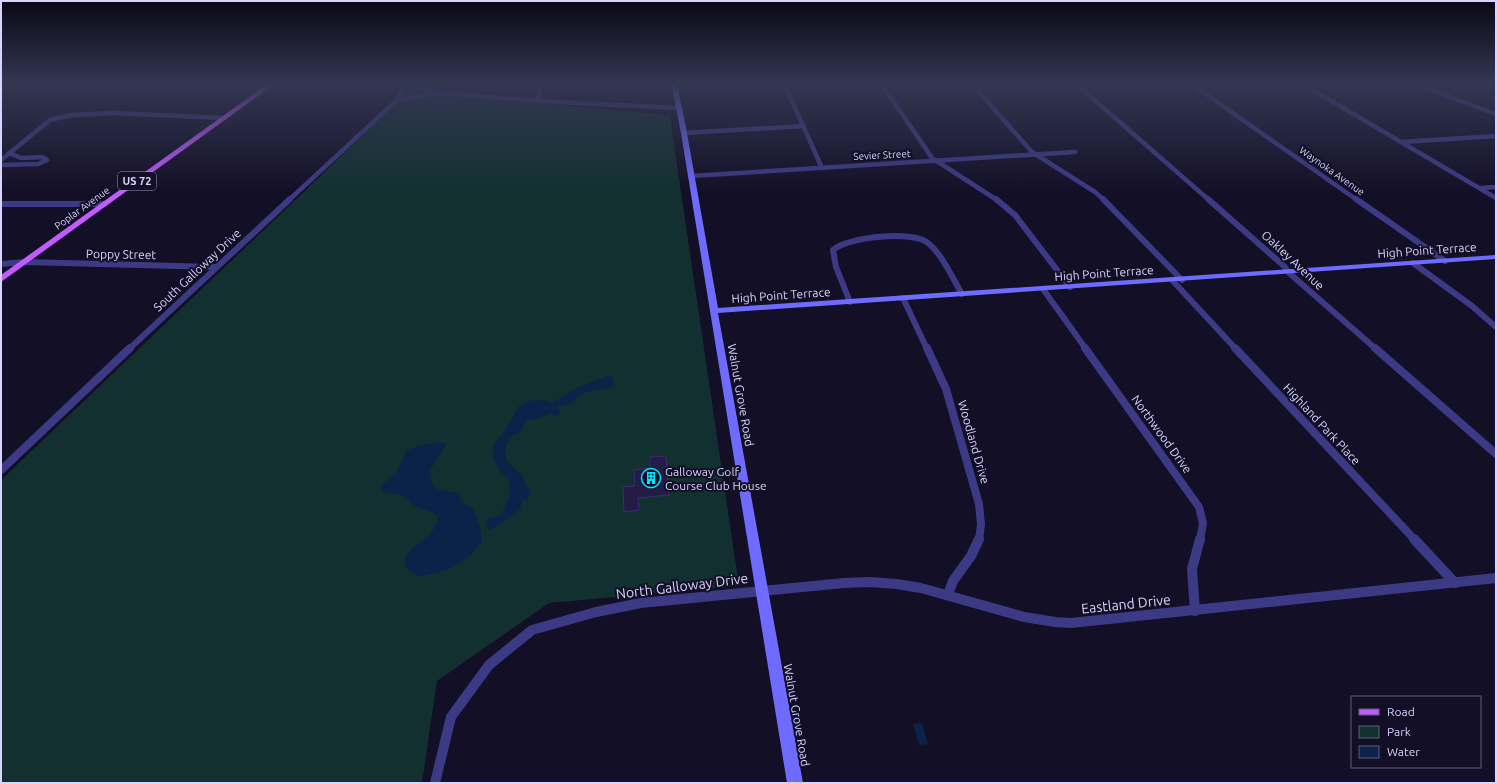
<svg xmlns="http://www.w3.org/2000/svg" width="1497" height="784" font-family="Ubuntu,sans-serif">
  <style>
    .green { fill: #12302f }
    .water { fill: #0c2248 }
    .building { fill: #241b47; stroke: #3b2d73 }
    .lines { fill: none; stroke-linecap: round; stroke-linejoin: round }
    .street-far3 { stroke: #3d3a85; stroke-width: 4.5 }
    .street-far2 { stroke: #3d3a85; stroke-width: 6 }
    .street-far1 { stroke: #3d3a85; stroke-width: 8 }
    .street { stroke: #3d3a85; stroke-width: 10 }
    .secondary { fill: #6f6bff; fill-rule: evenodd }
    .primary { fill: #c25bff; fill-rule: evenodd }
    .labels { text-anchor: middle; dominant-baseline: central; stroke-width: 4; stroke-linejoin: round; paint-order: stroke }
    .far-street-label { font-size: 10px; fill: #d9d4ff; stroke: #130f26 }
    .shield { fill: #130f26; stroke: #9e99be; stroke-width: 1 }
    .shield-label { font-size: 11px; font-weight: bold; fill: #d9d4ff }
    .street-label { font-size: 12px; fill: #d9d4ff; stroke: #130f26 }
    .poi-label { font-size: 12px; fill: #d9d4ff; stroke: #130f26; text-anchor: start }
    .near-street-label { font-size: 14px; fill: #d9d4ff; stroke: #130f26 }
  </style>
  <rect width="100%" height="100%" fill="#130f26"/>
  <g class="green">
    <path d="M407 85H413L429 91 402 97 405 86Z"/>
    <path d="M433 95 669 115 670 117 739 586 549 603 437 681 422 783H1V480L395 105 407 99Z"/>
  </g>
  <g class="water">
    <path d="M607 376 612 377 614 382 613 387 585 392 577 397 572 403 557 407 560 411 559 415 555 416 550 414 537 419 526 420 520 432C506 438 503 447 507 462L522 475 527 486 531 490 527 499 522 500C521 503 521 508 519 510 517 512 492 530 489 530L485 523 489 518 501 515 511 494 509 491 510 480C507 477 503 474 500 471 492 461 488 442 502 437 503 431 508 425 512 420 514 417 514 412 517 409 524 399 543 398 552 403L579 387Z"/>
    <path d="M440 442 445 444 446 446 438 456 430 471 431 481 436 489 456 493 465 504 474 510 481 531 482 542 471 555 453 567 443 571 423 576 416 575 405 567C401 544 439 541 437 516 432 511 423 510 416 507 410 504 408 498 402 495 395 493 385 495 381 490V486L398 470 406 451 418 446Z"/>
    <path d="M922 723 928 744 919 745 913 724Z"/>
  </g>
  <path class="building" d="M666 456 669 495 638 498 639 510 624 512 623 487 635 486 634 470 650 468V457Z"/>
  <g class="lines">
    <g class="street-far3">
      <path d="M414 83 436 92"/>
      <path d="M784 83 822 168"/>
      <path d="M881 83 932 158 997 200"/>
      <path d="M971 83 1032 152 1095 192 1104 200"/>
      <path d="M1075 83 1209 200"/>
      <path d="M1190 83 1357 200"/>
      <path d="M1301 83 1496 198"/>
      <path d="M1412 83 1496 114"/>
      <path d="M1 90 11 83"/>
      <path d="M397 100 438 93 538 101 679 108"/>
      <path d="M538 101 541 83"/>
      <path d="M684 133 803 126"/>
      <path d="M1401 142 1496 136"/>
      <path d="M1 160 50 120 71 115 114 113 224 118"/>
      <path d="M1 165 38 164 47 160 42 157 21 158 9 153"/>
      <path d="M691 176 1075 152"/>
      <path d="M1480 188 1496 187"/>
      <path d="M289 200 397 100 404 83"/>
    </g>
    <g class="street-far2">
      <path d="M996 199 1015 215 1070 287"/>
      <path d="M1103 199 1182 280"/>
      <path d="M1208 199 1284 266 1288 272 1376 349"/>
      <path d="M1356 199 1445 261"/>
      <path d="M1 204H104"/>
      <path d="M1413 263 1472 306 1496 327"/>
      <path d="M1 264 25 262 216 267"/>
      <path d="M1172 280 1236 349"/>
      <path d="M1043 289 1086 349"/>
      <path d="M903 298 927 349"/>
      <path d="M850 302 836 267 833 250C847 237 913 230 928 243 942 254 953 279 962 294"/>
      <path d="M129 349 290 199"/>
    </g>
    <g class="street-far1">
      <path d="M927 348 946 389 979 504 981 525 979 540"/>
      <path d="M1085 348 1199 507 1203 523 1200 540"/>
      <path d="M1235 348 1415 540"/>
      <path d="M1375 348 1496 454"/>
      <path d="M1 470 130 348"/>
    </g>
    <g class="street">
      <path d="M1414 539 1455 583"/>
      <path d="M948 594 953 581 971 556 979 539"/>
      <path d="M1195 611 1192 569 1200 539"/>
      <path d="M435 783 451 717 489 665 532 630 596 612 641 603 844 583 870 582 896 584 921 588 1024 617 1055 622 1071 623 1496 578"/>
    </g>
    <path class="secondary" d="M671 83H677L687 133 718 308 1496 255V259L718 313 803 783H787L681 133Z"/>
    <path class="primary" d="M269 83H276L1 282V275Z"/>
  </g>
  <linearGradient id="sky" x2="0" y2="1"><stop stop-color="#0a0815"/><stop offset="0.43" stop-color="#333752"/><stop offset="1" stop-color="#333752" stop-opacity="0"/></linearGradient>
  <rect width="1497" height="193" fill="url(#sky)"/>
  <defs>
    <symbol id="building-ring" viewBox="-11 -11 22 22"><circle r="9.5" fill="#130f26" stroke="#00e5ff" stroke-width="1.5"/><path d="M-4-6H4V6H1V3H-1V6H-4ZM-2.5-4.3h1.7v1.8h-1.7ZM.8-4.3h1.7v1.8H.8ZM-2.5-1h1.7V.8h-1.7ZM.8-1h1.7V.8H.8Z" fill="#00e5ff"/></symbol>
  </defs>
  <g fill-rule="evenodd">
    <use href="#building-ring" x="640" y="467" width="22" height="22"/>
  </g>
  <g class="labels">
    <g class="far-street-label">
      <text transform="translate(882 155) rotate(-3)">Sevier Street</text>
      <text transform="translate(1332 171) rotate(35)">Waynoka Avenue</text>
      <text transform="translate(82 208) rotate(-36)">Poplar Avenue</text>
    </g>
    <rect class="shield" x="118" y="172" width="38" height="18" rx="3"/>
    <g class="shield-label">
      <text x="137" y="181">US 72</text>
    </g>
    <g class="street-label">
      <text transform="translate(1427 250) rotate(-4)">High Point Terrace</text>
      <text transform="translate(121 254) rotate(1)">Poppy Street</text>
      <text transform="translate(1293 260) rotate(43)">Oakley Avenue</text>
      <text transform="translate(197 270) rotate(-43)">South Galloway Drive</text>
      <text transform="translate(1104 273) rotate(-4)">High Point Terrace</text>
      <text transform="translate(781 295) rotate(-4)">High Point Terrace</text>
      <text transform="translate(741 395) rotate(80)">Walnut Grove Road</text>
      <text transform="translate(1322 424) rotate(47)">Highland Park Place</text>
      <text transform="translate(1162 434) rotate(54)">Northwood Drive</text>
      <text transform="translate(974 442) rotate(74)">Woodland Drive</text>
      <text transform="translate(797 715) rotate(80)">Walnut Grove Road</text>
    </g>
    <g class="poi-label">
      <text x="665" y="471">Galloway Golf<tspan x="665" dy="14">Course Club House</tspan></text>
    </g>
    <g class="near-street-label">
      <text transform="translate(682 586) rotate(-7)">North Galloway Drive</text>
      <text transform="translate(1126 604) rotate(-6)">Eastland Drive</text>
    </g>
  </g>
  <rect width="1497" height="784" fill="none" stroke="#d9d4ff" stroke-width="4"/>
  <rect x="1351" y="696" width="130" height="72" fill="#130f26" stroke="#625e7d"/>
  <rect x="1359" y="709" width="20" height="6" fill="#c25bff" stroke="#625e7d"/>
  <text x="1387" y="716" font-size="12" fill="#d9d4ff">Road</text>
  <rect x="1359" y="726" width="20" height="12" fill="#12302f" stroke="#625e7d"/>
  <text x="1387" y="736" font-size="12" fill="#d9d4ff">Park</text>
  <rect x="1359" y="746" width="20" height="12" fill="#0c2248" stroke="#625e7d"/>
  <text x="1387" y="756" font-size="12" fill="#d9d4ff">Water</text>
</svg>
